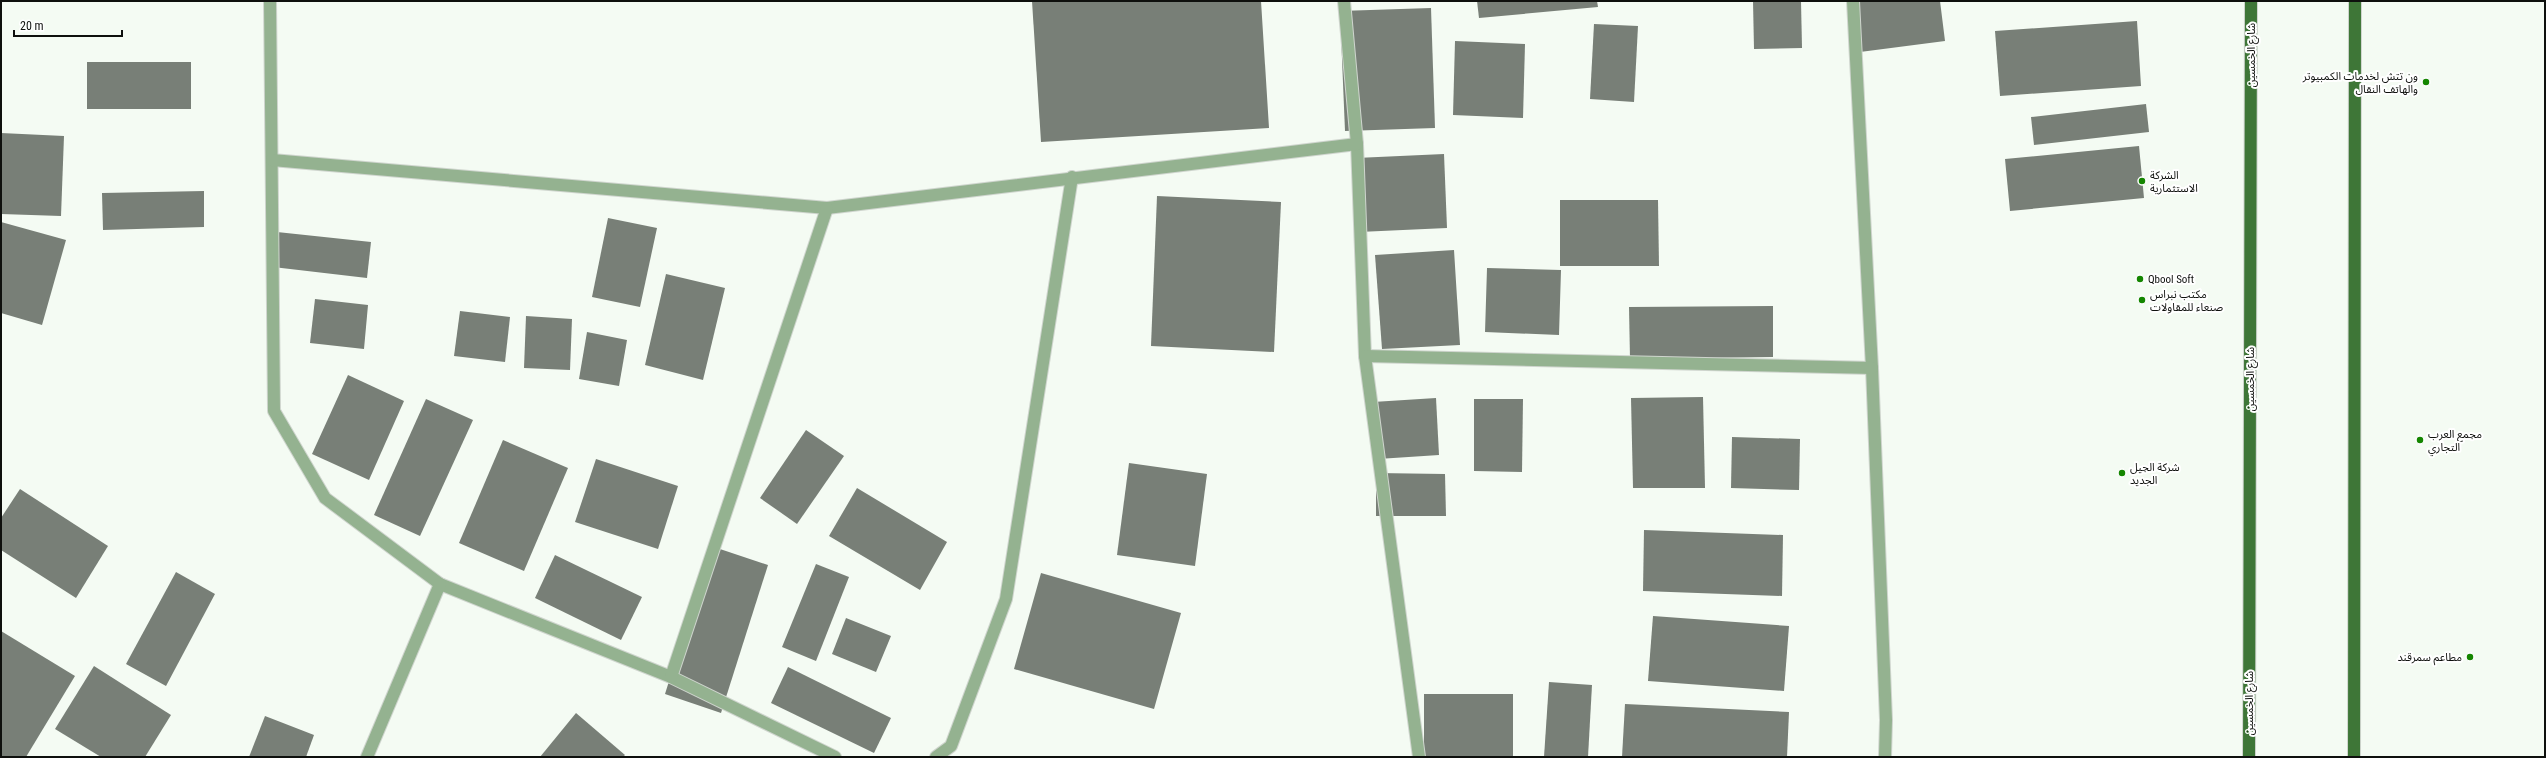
<svg xmlns="http://www.w3.org/2000/svg" width="2546" height="758" font-family="'Roboto Condensed','Noto Sans Arabic',sans-serif">
  <style>
    .building { fill: #787f77 }
    .lines { fill: none; stroke-linecap: round; stroke-linejoin: round }
    .minor-casing { stroke: #cfd5ce; stroke-width: 14 }
    .primary-casing { stroke: #cfd5ce; stroke-width: 14 }
    .minor { stroke: #94b290; stroke-width: 12 }
    .primary { stroke: #3e7637; stroke-width: 12 }
    .poi-dot { fill: #148600; stroke: #fff; stroke-width: 1.5 }
    .labels { text-anchor: middle; dominant-baseline: central; stroke-width: 4; stroke-linejoin: round; paint-order: stroke }
    .street-label { font-size: 11px; fill: #0e100d; stroke: #fff }
    .poi-label { font-size: 11px; fill: #0e100d; stroke: #fff; text-anchor: start }
  </style>
  <rect width="100%" height="100%" fill="#f4fbf3"/>
  <g class="building">
    <path d="M1032 1H1261L1269 128 1041 142Z"/>
    <path d="M1477 1H1597L1598 7 1479 18Z"/>
    <path d="M1753 1H1801L1802 48 1754 49Z"/>
    <path d="M1853 1H1940L1945 41 1860 52Z"/>
    <path d="M1431 8 1435 128 1345 131 1340 11Z"/>
    <path d="M2137 21 2141 86 2000 96 1995 31Z"/>
    <path d="M1594 24 1638 26 1634 102 1590 99Z"/>
    <path d="M1455 41 1525 44 1523 118 1453 115Z"/>
    <rect x="87" y="62" width="104" height="47"/>
    <path d="M2146 104 2149 132 2034 145 2031 117Z"/>
    <path d="M1 133 64 136 61 216 1 214Z"/>
    <path d="M2139 146 2144 198 2010 211 2005 159Z"/>
    <path d="M1444 154 1447 228 1359 232 1356 158Z"/>
    <path d="M204 191V227L103 230 102 193Z"/>
    <path d="M1157 196 1281 202 1274 352 1151 346Z"/>
    <path d="M1560 200H1658L1659 266H1560Z"/>
    <path d="M608 218 657 228 640 307 592 297Z"/>
    <path d="M1 222 66 240 42 325 1 313Z"/>
    <path d="M277 232 371 242 367 278 273 267Z"/>
    <path d="M1454 250 1460 345 1382 349 1375 255Z"/>
    <path d="M1487 268 1561 270 1559 335 1485 332Z"/>
    <path d="M666 274 725 288 703 380 645 365Z"/>
    <path d="M315 299 368 305 364 349 310 343Z"/>
    <path d="M1773 306V357L1630 359 1629 307Z"/>
    <path d="M460 311 510 317 505 362 454 356Z"/>
    <path d="M526 316 572 319 570 370 524 368Z"/>
    <path d="M587 332 627 340 619 386 579 379Z"/>
    <path d="M348 375 404 401 369 480 312 454Z"/>
    <path d="M1703 397 1705 488H1633L1631 398Z"/>
    <path d="M1436 398 1439 455 1378 459 1373 402Z"/>
    <path d="M426 399 473 420 420 536 374 515Z"/>
    <path d="M1474 399H1523L1522 472 1474 471Z"/>
    <path d="M806 430 844 456 797 524 760 498Z"/>
    <path d="M1732 437 1800 439 1799 490 1731 488Z"/>
    <path d="M503 440 568 468 524 571 459 543Z"/>
    <path d="M596 459 678 486 658 549 575 522Z"/>
    <path d="M1129 463 1207 474 1195 566 1117 555Z"/>
    <path d="M1376 473 1445 474 1446 516H1376Z"/>
    <path d="M857 488 947 542 920 590 829 536Z"/>
    <path d="M20 489 108 546 76 598 1 550V518Z"/>
    <path d="M1644 530 1783 535 1782 596 1643 591Z"/>
    <path d="M711 546 768 565 721 713 665 694Z"/>
    <path d="M555 555 642 597 621 640 535 598Z"/>
    <path d="M816 564 849 577 816 661 782 647Z"/>
    <path d="M176 572 215 594 166 686 126 664Z"/>
    <path d="M1041 573 1181 613 1154 709 1014 669Z"/>
    <path d="M1653 616 1789 626 1784 691 1648 681Z"/>
    <path d="M846 618 891 636 876 672 832 654Z"/>
    <path d="M1 631 75 676 26 757H1Z"/>
    <path d="M94 666 171 715 145 757H101L55 729Z"/>
    <path d="M788 667 891 718 874 753 771 703Z"/>
    <path d="M1549 682 1592 685 1588 757H1544Z"/>
    <rect x="1424" y="694" width="89" height="63"/>
    <path d="M1625 704 1789 712 1787 757H1622Z"/>
    <path d="M576 713 625 755 623 757H540Z"/>
    <path d="M265 716 314 735 306 757H249Z"/>
  </g>
  <g class="lines">
    <defs>
      <g id="minor">
        <path d="M270 1 274 411 325 498 440 584 671 677 835 757"/>
        <path d="M1344 1 1357 144 1365 356 1419 757"/>
        <path d="M1853 1 1872 368 1886 720 1885 757"/>
        <path d="M272 160 827 208 1357 144"/>
        <path d="M1365 356 1872 368"/>
        <path d="M671 677 827 208"/>
        <path d="M367 757 440 584"/>
        <path d="M936 757 951 746 1006 599 1072 177"/>
      </g>
      <g id="primary">
        <path d="M2249 757 2251 1"/>
        <path d="M2354 757 2355 1"/>
      </g>
    </defs>
    <use href="#minor" class="minor-casing"/>
    <use href="#primary" class="primary-casing"/>
    <use href="#minor" class="minor"/>
    <use href="#primary" class="primary"/>
  </g>
  <g class="poi-dot">
    <circle cx="2426" cy="82" r="4"/>
    <circle cx="2142" cy="181" r="4"/>
    <circle cx="2140" cy="279" r="4"/>
    <circle cx="2142" cy="300" r="4"/>
    <circle cx="2420" cy="440" r="4"/>
    <circle cx="2122" cy="473" r="4"/>
    <circle cx="2470" cy="657" r="4"/>
  </g>
  <g class="labels">
    <g class="street-label">
      <text transform="translate(2251 55) rotate(-90)">شارع الخمسين</text>
      <text transform="translate(2250 379) rotate(-90)">شارع الخمسين</text>
      <text transform="translate(2249 703) rotate(-90)">شارع الخمسين</text>
    </g>
    <g class="poi-label">
      <text x="2418" y="76" text-anchor="end">ون تتش لخدمات الكمبيوتر<tspan x="2418" dy="13">والهاتف النقال</tspan></text>
      <text x="2150" y="175">الشركة<tspan x="2150" dy="13">الاستثمارية</tspan></text>
      <text x="2148" y="279">Qbool Soft</text>
      <text x="2150" y="294">مكتب نبراس<tspan x="2150" dy="13">صنعاء للمقاولات</tspan></text>
      <text x="2428" y="434">مجمع العرب<tspan x="2428" dy="13">التجاري</tspan></text>
      <text x="2130" y="467">شركة الجيل<tspan x="2130" dy="13">الجديد</tspan></text>
      <text x="2462" y="657" text-anchor="end">مطاعم سمرقند</text>
    </g>
  </g>
  <rect width="2546" height="758" fill="none" stroke="#0e100d" stroke-width="4"/>
  <path d="M14 30v6h108v-6" fill="none" stroke="#0e100d" stroke-width="2"/>
  <text x="20" y="30" font-size="12" fill="#0e100d" stroke="#ffffff" stroke-width="3" paint-order="stroke">20 m</text>
</svg>
